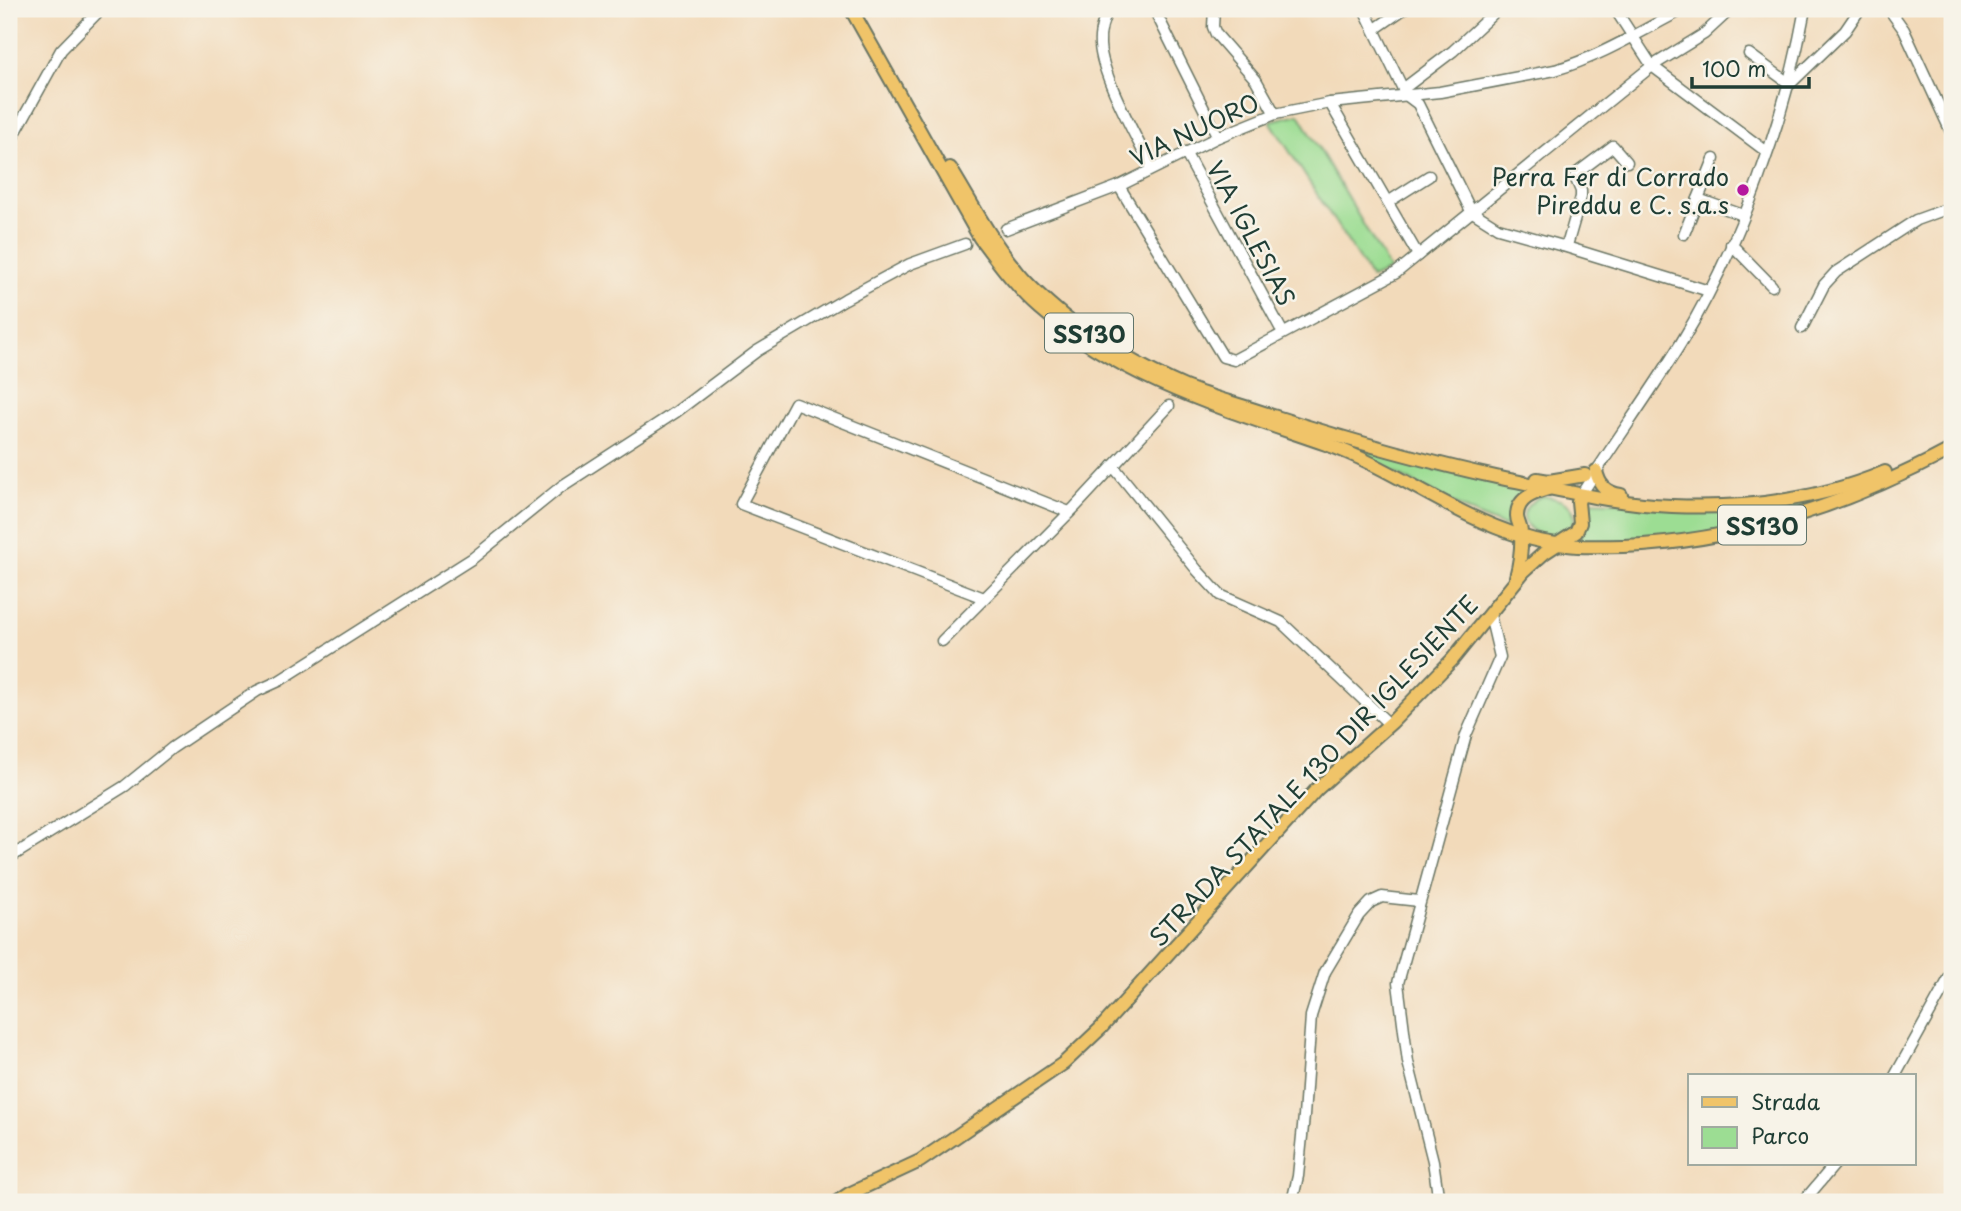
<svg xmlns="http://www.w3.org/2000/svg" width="1961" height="1211" font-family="'Playpen Sans',sans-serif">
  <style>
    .green { fill: #9cdd93; stroke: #5e8d64; stroke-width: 2 }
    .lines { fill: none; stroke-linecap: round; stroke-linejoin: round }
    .minor-casing { stroke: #697463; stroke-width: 13 }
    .major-casing { stroke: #697463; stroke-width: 16 }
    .minor { stroke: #fff; stroke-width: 10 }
    .major { stroke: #f0c469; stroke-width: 12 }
    .poi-dot { fill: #b5179e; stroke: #f7f3e8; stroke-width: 2.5 }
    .labels { text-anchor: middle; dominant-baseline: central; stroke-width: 5; stroke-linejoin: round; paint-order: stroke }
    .shield { fill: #f7f3e8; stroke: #60746a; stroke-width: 2 }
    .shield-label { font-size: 23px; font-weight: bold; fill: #1f3d34 }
    .street-label { font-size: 24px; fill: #1f3d34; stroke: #f7f3e8 }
    .poi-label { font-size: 24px; fill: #1f3d34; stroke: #f7f3e8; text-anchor: end }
  </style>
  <rect width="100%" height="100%" fill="#f7f3e8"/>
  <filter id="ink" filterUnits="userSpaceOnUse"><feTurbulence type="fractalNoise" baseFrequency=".0143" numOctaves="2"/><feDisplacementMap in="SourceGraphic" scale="14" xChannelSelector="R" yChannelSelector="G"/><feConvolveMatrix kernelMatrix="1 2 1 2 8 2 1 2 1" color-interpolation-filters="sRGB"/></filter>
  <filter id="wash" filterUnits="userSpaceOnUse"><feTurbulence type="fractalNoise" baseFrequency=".00686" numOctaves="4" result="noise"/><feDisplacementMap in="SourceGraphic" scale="28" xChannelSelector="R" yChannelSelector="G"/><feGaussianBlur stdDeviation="1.57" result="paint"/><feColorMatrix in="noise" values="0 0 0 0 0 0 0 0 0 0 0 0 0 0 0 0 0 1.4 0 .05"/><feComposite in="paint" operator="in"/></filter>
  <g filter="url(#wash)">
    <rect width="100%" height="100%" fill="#f2daba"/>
    <g class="green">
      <path d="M1299 114 1390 270 1371 278 1270 121Z"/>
      <path d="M1340 443 1436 469 1530 489 1514 522V530L1478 516 1344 447Z"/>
      <path d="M1542 496C1568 498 1589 515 1561 536 1530 541 1506 512 1542 496Z"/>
      <path d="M1831 497C1793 511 1753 527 1713 534 1667 543 1619 542 1572 542L1583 501 1772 506Z"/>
    </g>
  </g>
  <g filter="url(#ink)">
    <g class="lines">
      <defs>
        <g id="minor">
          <path d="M1109 9C1103 19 1099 33 1100 45 1102 77 1137 138 1152 169"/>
          <path d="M1154 9 1218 137"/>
          <path d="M1214 9 1213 27 1216 34 1256 80 1275 114"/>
          <path d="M1364 9 1403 89 1406 95 1418 104 1471 211 1498 228 1563 246 1709 291"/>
          <path d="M1615 9 1652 66 1767 152"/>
          <path d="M1889 9 1904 30 1952 134"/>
          <path d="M1375 29 1404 9"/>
          <path d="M1749 54 1790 84 1845 31 1860 9"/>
          <path d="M1403 89 1453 51 1498 9"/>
          <path d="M1330 103 1418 255"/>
          <path d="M9 144 61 50 101 9"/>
          <path d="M1185 152 1283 333"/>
          <path d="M1119 186 1223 357 1234 360 1396 273 1652 66 1704 34 1731 9"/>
          <path d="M1698 199 1743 215"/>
          <path d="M1388 202 1429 176"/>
          <path d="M1006 229 1119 186 1218 137 1275 114 1330 103 1440 92 1555 70C1600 57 1643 30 1684 9"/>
          <path d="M1684 234 1714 159"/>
          <path d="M1731 244 1772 286"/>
          <path d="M1563 246 1568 242 1581 197V191L1575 177 1577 173 1613 146 1627 162"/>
          <path d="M1802 328 1824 285 1836 272 1916 220 1952 207"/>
          <path d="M1113 466 1197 570 1220 595 1281 622 1389 724"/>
          <path d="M1581 495C1613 444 1649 395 1681 343 1740 246 1785 120 1805 9"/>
          <path d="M984 598 741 504 795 403 1069 512"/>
          <path d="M942 641 1075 507 1169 406"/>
          <path d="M9 858 125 786 172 748 257 691 279 681 473 558 562 486 676 412 757 351 845 299 910 264 965 244"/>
          <path d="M1895 1076 1952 973"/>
          <path d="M1292 1202 1298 1176 1304 1116 1311 1016 1325 972 1359 915 1371 902 1382 897 1419 901"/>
          <path d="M1439 1202 1433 1161 1408 1062 1398 983 1466 735 1500 657 1490 615"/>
          <path d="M1803 1202 1835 1164"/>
        </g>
        <g id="major">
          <path d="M851 9 980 238C998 262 1017 288 1040 308 1121 379 1225 409 1326 444 1394 468 1452 515 1521 536 1554 547 1589 547 1623 546 1738 542 1852 503 1952 449"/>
          <path d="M950 168C971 202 990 239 1016 270 1028 286 1046 301 1061 314 1092 340 1147 371 1185 387 1212 398 1242 405 1270 415 1348 440 1426 462 1505 479 1561 490 1616 504 1672 506 1744 509 1819 500 1885 472"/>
          <path d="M1596 471C1599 485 1606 493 1621 495"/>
          <path d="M1537 479 1549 481 1585 475"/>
          <path d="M1516 577C1520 562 1522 547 1521 532 1521 526 1517 522 1517 516 1517 498 1534 493 1548 489"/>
          <path d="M837 1202 849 1194 920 1161 1064 1063 1100 1029 1317 789 1392 722 1452 660 1524 571 1544 553 1576 532 1580 523 1578 502 1581 495"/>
        </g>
      </defs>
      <use href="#minor" class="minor-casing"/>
      <use href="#major" class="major-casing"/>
      <use href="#minor" class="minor"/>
      <use href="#major" class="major"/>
    </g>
  </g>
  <circle class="poi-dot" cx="1743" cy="190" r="7"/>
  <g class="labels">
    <g class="shield">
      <rect x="1045" y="313.5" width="88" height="39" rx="5"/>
      <rect x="1718" y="505.5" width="88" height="39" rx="5"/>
    </g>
    <g class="shield-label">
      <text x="1089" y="333">SS130</text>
      <text x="1762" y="525">SS130</text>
    </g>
    <g class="street-label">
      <text transform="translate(1194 129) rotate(-25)">VIA NUORO</text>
      <text transform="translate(1252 233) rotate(62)">VIA IGLESIAS</text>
      <text transform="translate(1313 770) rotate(-47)">STRADA STATALE 130 DIR IGLESIENTE</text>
    </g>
    <g class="poi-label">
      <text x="1729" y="176">Perra Fer di Corrado<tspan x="1729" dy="28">Pireddu e C. s.a.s</tspan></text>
    </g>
  </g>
  <rect width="1961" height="1211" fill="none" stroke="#f7f3e8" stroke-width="35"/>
  <rect x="1688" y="1074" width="228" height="91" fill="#f7f3e8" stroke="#a1aaa0" stroke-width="2"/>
  <rect x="1702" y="1097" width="35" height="10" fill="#f0c469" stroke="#a1aaa0" stroke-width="2"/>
  <text x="1751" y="1110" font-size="21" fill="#1f3d34">Strada</text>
  <rect x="1702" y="1127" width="35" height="21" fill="#9cdd93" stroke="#a1aaa0" stroke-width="2"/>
  <text x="1751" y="1144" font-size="21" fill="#1f3d34">Parco</text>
  <path d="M1692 77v10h117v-10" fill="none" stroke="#1f3d34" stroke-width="3.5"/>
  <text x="1702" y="77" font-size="21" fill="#1f3d34" stroke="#f7f3e8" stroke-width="5" paint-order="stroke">100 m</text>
</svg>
